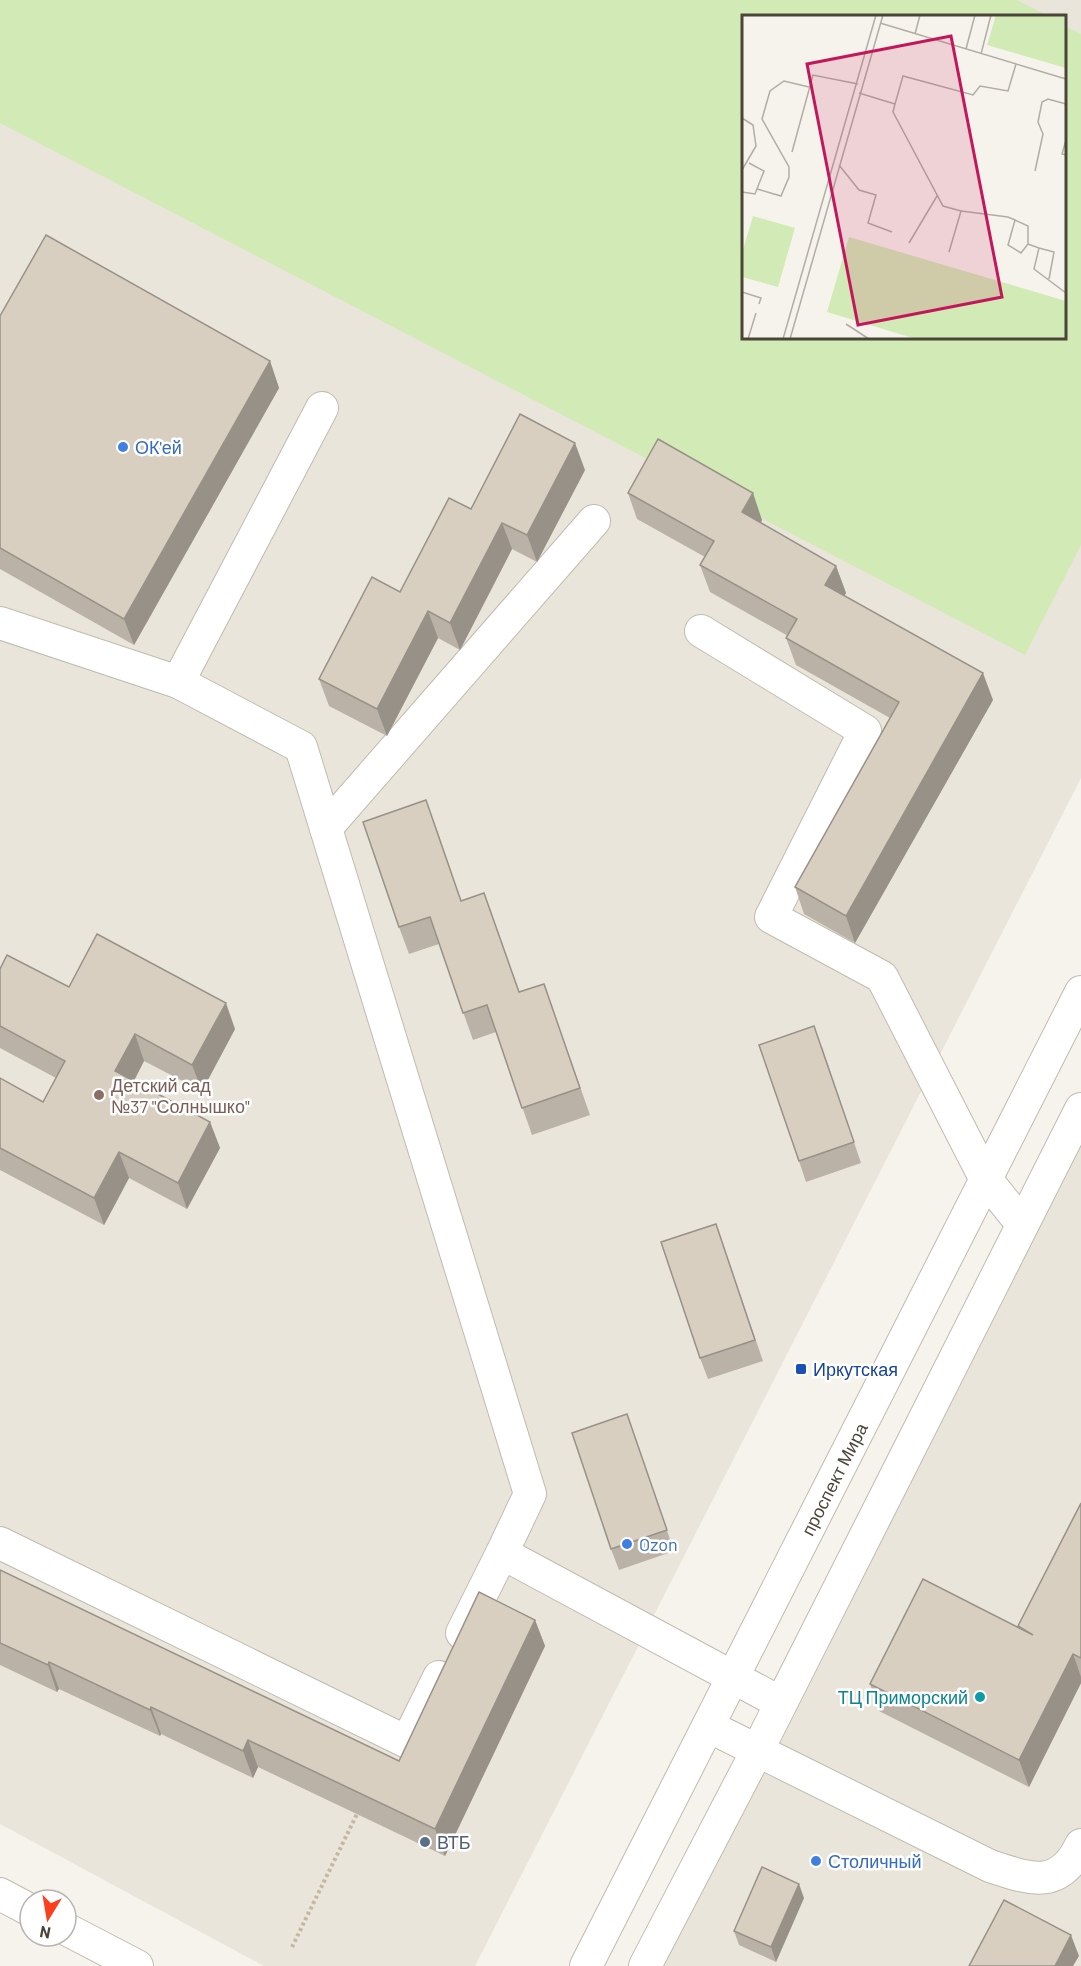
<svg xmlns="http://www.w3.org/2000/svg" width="1081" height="1966" font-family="Barlow,sans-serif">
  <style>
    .residential { fill: #eae5da; fill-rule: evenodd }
    .green { fill: #d2eab5 }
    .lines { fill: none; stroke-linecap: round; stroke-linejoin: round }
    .minor-casing { stroke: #c2bbae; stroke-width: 34 }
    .path { stroke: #c4b79f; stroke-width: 4; stroke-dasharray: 3 3; stroke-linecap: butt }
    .minor { stroke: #fff; stroke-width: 32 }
    .wall { fill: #bab2a6 }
    .shaded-wall { fill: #979187 }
    .building { fill: #d8cfc1; stroke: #979187; stroke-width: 1.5 }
    .shop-dot { fill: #3f7fe0; stroke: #fff; stroke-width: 2 }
    .education-dot { fill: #8d6e63; stroke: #fff; stroke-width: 2 }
    .transit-dot { fill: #1a4fb4; stroke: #fff; stroke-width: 2 }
    .culture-dot { fill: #0f9aa8; stroke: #fff; stroke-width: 2 }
    .service-dot { fill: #5c6f8a; stroke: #fff; stroke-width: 2 }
    .labels { text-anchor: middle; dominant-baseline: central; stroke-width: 5; stroke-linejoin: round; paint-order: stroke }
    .shop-label { font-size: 18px; fill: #366cbe; stroke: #fff; text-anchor: start }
    .education-label { font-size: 18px; fill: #785e54; stroke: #fff; text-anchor: start }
    .transit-label { font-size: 18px; fill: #164399; stroke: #fff; text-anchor: start }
    .street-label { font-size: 18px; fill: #4b4439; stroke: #fff }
    .culture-label { font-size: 18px; fill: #0d838f; stroke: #fff; text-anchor: end }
    .service-label { font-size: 18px; fill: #4e5e75; stroke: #fff; text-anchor: start }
    .inset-road { fill: none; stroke: #b2ada4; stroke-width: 1.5 }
    .view { fill: #c2185b; fill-opacity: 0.15; stroke: #c2185b; stroke-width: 3 }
    .inset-edge { fill: none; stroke: #4b4439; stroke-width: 3 }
  </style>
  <rect width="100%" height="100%" fill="#f6f3ec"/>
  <g class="residential">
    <path d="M0 0H1081V778L475 1966H264L0 1824ZM744 16H1064V338H744Z"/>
    <path d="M1081 1129V1966H646Z"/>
  </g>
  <path class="green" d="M0 0H1017L1048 16H744V338H1064L1065 26 1081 34V545L1025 655 0 123Z"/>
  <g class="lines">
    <defs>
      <g id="minor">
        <path d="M322 408 178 682 301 747 530 1494 502 1553 781 1703"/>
        <path d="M0 623 178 682"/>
        <path d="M701 631 865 731 771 917 882 977 985 1178 1022 1224"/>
        <path d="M326 828 594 521"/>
        <path d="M0 1543 407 1742 439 1677"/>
        <path d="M462 1633 502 1553"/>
        <path d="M708 1726 990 1866C1030 1879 1059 1891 1081 1845"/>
        <path d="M0 1894 30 1910"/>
        <path d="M66 1929 137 1966"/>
        <path d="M586 1966 1081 992"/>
        <path d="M645 1966 757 1751 1081 1109"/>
      </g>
    </defs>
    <use href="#minor" class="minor-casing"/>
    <path class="path" d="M292 1947 357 1814"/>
    <use href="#minor" class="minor"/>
  </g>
  <g class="wall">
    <path d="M0 316 270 361 279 388 134 645 0 569Z"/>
    <path d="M585 470 537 562 512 549 460 650 438 638 387 736 329 706 319 679 400 592 471 509Z"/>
    <path d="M628 493 762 520 761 523 836 566 846 593 844 595 993 700 855 943 804 914 795 887 890 718 796 665 786 638 788 636 710 592 700 565 705 557 637 519Z"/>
    <path d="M436 827 461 901 494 920 519 992 544 984 590 1115 532 1135 496 1032 473 1040 439 944 409 954 399 927Z"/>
    <path d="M0 969 69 987 235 1029 202 1091 144 1061 134 1081 210 1122 220 1148 187 1209 129 1178 104 1225 0 1170V1078L43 1102 56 1078 0 1048Z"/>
    <path d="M822 1047 861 1163 806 1182 799 1161Z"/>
    <path d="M716 1224 763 1361 708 1379 700 1358Z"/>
    <path d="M627 1414 674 1551 619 1570 611 1549Z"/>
    <path d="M1081 1503V1683L1029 1787 879 1711 870 1684 1018 1627V1626Z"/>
    <path d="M0 1570 399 1761 535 1620 545 1646 445 1856 258 1767 253 1778 161 1734 160 1736 59 1689 57 1692 0 1665Z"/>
    <path d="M804 1898 776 1962 739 1945 734 1931Z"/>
  </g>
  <g class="shaded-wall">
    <path d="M270 361 279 388 134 645 124 619Z"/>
    <path d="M575 443 585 470 537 562 527 535Z"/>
    <path d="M753 493 762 520 752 539 742 512Z"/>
    <path d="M502 523 512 549 460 650 450 623Z"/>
    <path d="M836 566 846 593 835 612 825 585Z"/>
    <path d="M428 611 438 638 387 736 377 709Z"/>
    <path d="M983 673 993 700 855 943 846 916Z"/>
    <path d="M226 1003 235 1029 202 1091 192 1065Z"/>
    <path d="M135 1034 144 1061 125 1098 115 1071Z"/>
    <path d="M210 1122 220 1148 187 1209 178 1183Z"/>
    <path d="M119 1152 129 1178 104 1225 94 1198Z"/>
    <path d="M535 1620 545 1646 445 1856 435 1829Z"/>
    <path d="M1073 1654 1081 1677V1683L1029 1787 1019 1760Z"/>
    <path d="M49 1662 59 1689 57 1692 48 1665Z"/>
    <path d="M151 1707 161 1734 160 1736 150 1710Z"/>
    <path d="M248 1740 258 1767 253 1778 243 1751Z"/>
    <path d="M799 1884 804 1898 776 1962 771 1947Z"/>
    <path d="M1071 1935 1079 1956 1073 1966H1055Z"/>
  </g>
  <g class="building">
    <path d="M46 235 270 361 124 619 0 548V316Z"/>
    <path d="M520 414 575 443 527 535 502 523 450 623 428 611 377 709 319 679 372 577 400 592 449 498 471 509Z"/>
    <path d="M658 439 753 493 742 512 836 566 825 585 983 673 846 916 795 887 899 702 786 638 797 619 700 565 714 541 628 493Z"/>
    <path d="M426 800 461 901 484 893 519 992 544 984 580 1088 522 1108 487 1005 463 1013 430 917 399 927 363 822Z"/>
    <path d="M97 934 226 1003 192 1065 135 1034 115 1071 210 1122 178 1183 119 1152 94 1198 0 1148V1078L43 1102 65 1061 0 1026V969L7 955 69 987Z"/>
    <path d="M814 1026 854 1142 799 1161 759 1045Z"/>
    <path d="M716 1224 755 1340 700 1358 661 1242Z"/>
    <path d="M627 1414 667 1530 611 1549 572 1433Z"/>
    <path d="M1081 1503V1658L1073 1654 1019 1760 870 1684 923 1579 1033 1635 1018 1626Z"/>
    <path d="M0 1570 399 1761 479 1592 535 1620 435 1829 248 1740 243 1751 151 1707 150 1710 49 1662 48 1665 0 1643Z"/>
    <path d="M762 1867 799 1884 771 1947 734 1931Z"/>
    <path d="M1004 1900 1071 1935 1055 1966H969Z"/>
  </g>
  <g class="shop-dot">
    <circle cx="123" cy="447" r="6"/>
    <circle cx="627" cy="1544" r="6"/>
    <circle cx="816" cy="1861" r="6"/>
  </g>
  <circle class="education-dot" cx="99" cy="1095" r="6"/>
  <rect class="transit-dot" x="795" y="1363" width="12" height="12" rx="3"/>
  <circle class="culture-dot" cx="980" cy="1697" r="6"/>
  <circle class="service-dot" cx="425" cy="1842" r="6"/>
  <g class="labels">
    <g class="shop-label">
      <text x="135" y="447">ОК'ей</text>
      <text x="639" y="1544">Ozon</text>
      <text x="828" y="1861">Столичный</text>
    </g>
    <g class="education-label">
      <text x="111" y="1085">Детский сад<tspan x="111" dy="21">№37 "Солнышко"</tspan></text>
    </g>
    <g class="transit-label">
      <text x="813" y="1369">Иркутская</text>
    </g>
    <g class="street-label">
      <text transform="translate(834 1479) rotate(-63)">проспект Мира</text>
    </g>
    <g class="culture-label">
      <text x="968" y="1697">ТЦ Приморский</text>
    </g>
    <g class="service-label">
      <text x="437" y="1842">ВТБ</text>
    </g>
  </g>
  <g transform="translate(742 15)">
    <rect width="324" height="324" fill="#f6f3ec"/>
    <path d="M254 0H324V53L245 30ZM11 201 53 213 36 272 0 262V238ZM107 222 324 286V324H174L85 297Z" fill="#d2eab5"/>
    <path class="inset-road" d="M138 8 324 64M173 19 178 0M224 34 233 0M239 39 249 0M117 78 153 89 151 97 201 191 219 196 207 237M153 89 161 61 231 80 238 71 266 76 274 49M0 103 11 110 14 131 0 155M324 125 320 139 324 140M50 137 71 60 116 69M97 150 117 175 134 180 126 208 150 217M293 156 301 119 296 107 300 87 306 84 324 89M15 174 39 181 47 162V152L20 104 28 76 42 66 67 72M0 177 13 179 22 156 7 148M219 196 266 202 273 205 286 211V229L279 238 266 230 273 205M167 228 195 181M286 229 297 233 292 254 324 278M297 233 312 237 307 264M0 277 19 283 17 289M104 309 127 324M6 324 14 298M41 324 134 0M48 324 141 0"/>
    <path class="view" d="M209 21 260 282 116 310 65 49Z"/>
    <rect width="324" height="324" class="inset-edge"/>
  </g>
  <g transform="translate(48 1918) rotate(191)"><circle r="28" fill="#ffffff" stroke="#b7b4b0" stroke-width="1.5"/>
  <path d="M0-4.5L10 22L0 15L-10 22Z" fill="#fc3f1d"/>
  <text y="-9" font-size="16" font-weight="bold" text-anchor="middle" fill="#4b4439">N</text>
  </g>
</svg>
